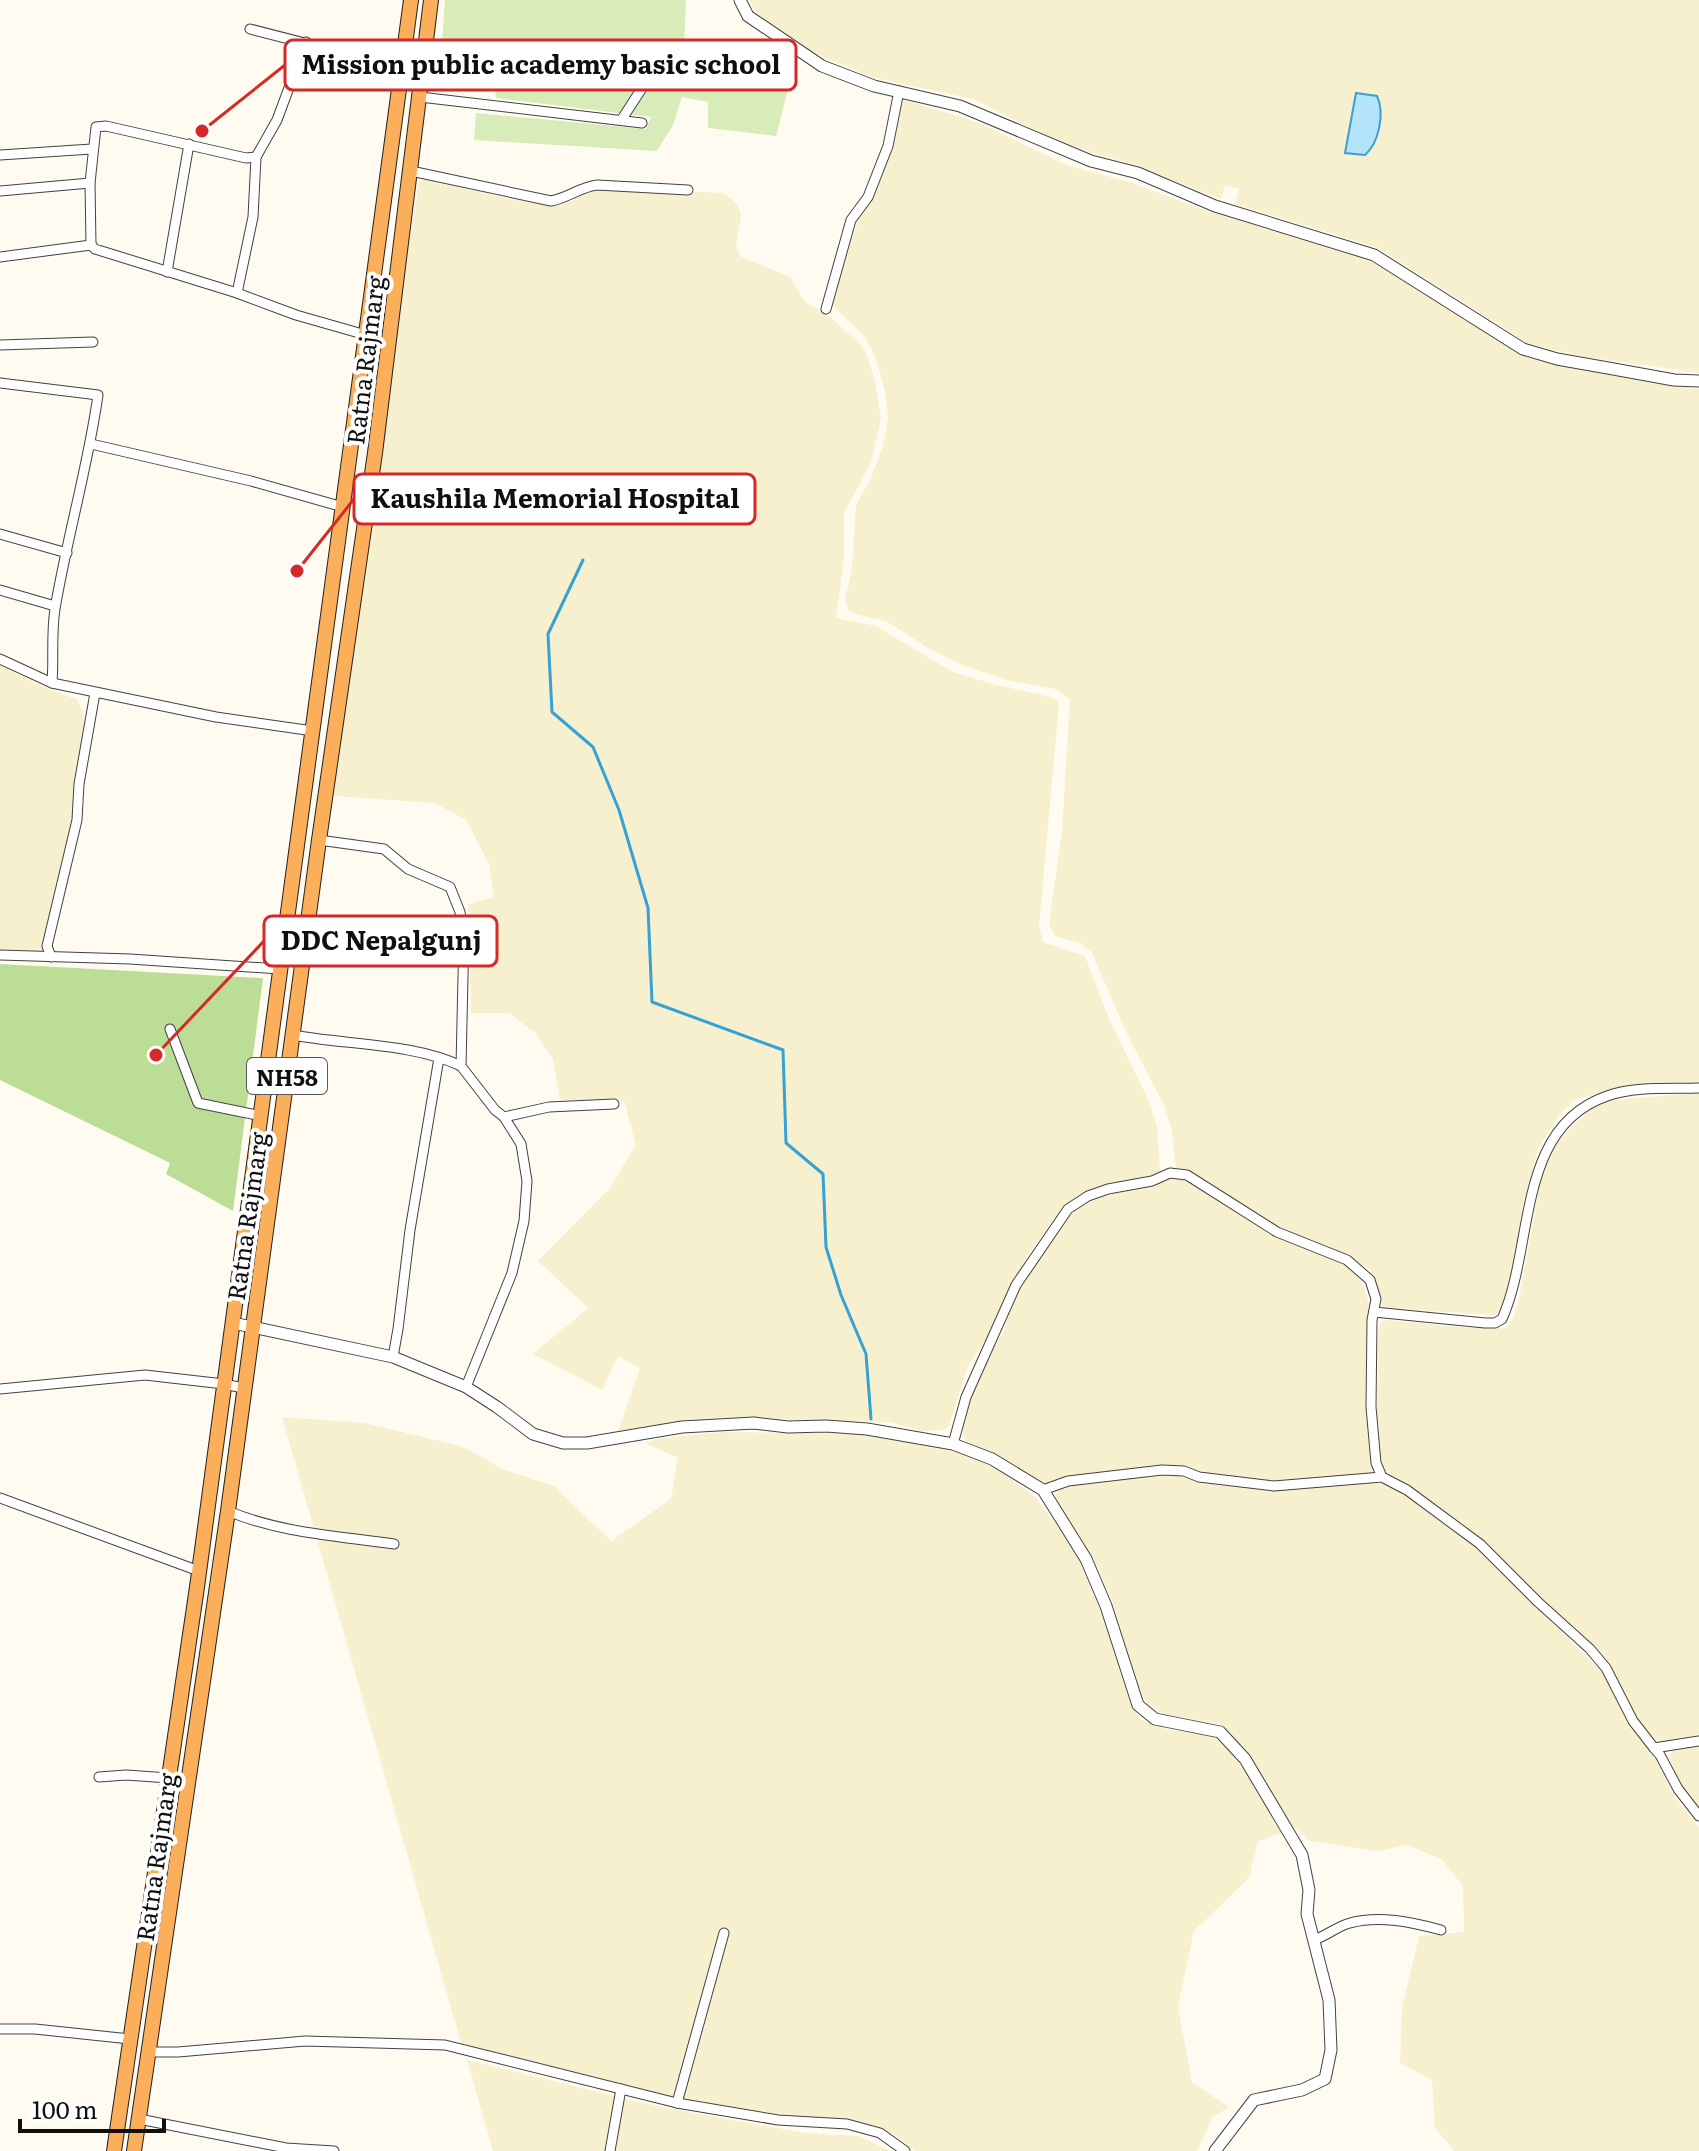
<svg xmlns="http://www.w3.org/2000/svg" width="1699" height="2151" font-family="Literata,serif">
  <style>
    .farmland { fill: #f7f0cf }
    .green { fill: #d7ecb8 }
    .forest { fill: #bcdd96 }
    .water { fill: #b3e4f9; stroke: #36a1d3; stroke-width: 2 }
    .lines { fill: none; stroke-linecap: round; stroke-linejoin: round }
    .stream { stroke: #36a1d3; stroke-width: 3 }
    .minor-casing { stroke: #424242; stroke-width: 11 }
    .tertiary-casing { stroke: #424242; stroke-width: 13 }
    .trunk-casing { stroke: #202020; stroke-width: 16 }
    .minor { stroke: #fff; stroke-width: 9 }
    .tertiary { stroke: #fff; stroke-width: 11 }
    .trunk { stroke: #fcaf5a; stroke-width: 14 }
    .labels { text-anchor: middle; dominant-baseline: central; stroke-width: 8; stroke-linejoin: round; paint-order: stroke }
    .shield { fill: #fff; stroke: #575757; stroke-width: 2 }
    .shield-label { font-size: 22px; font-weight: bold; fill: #0f0f0f }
    .street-label { font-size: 24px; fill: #0f0f0f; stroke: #fff }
    .leader { fill: none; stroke: #d62828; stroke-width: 3 }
    .callout-dot { fill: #d62828; stroke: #fff; stroke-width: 3 }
    .callout { fill: #fff; stroke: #d62828; stroke-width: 3 }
    .callout-label { font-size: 26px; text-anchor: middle; font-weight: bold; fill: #0f0f0f }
  </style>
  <rect width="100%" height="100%" fill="#fffbf1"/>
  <g class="farmland">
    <path d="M749 0H1699V373L1579 356 1527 343 1378 248 1235 204 1239 189 1225 185 1221 199 1132 164 1059 142 973 99 874 78 819 55 800 44 759 17Z"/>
    <path d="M902 99 977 122 1069 166 1130 182 1204 210 1365 259 1407 281 1470 323 1537 359 1659 384 1699 389V1084L1636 1086 1599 1093 1576 1099 1560 1114 1538 1149 1523 1204 1516 1252 1502 1308 1495 1315 1383 1308 1377 1285 1370 1269 1346 1255 1290 1232 1263 1218 1207 1180 1176 1169 1172 1132 1164 1105 1128 1036 1092 953 1081 943 1055 936 1049 924 1062 831 1070 699 1055 689 1006 680 962 665 928 648 886 621 854 614 848 610 845 600 852 568 856 505 871 478 883 446 888 418 886 395 876 359 866 338 833 306 832 299 859 217 890 152Z"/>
    <path d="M425 180 529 203 551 205 572 201 584 190 707 192 725 194 732 199 738 206 741 216 736 246 740 256 790 277 805 302 827 314 858 342 866 352 875 381 881 419 871 463 844 513V558L836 618 876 626 953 672 993 684 1046 696 1056 699 1059 704 1039 926 1043 942 1085 956 1110 1021 1147 1097 1157 1126 1160 1172 1151 1177 1101 1185 1061 1209 1027 1256 993 1329 968 1366 949 1426 942 1430 922 1431 890 1422 723 1418 675 1422 618 1431 640 1368 618 1356 602 1390 533 1354 588 1308 538 1261 609 1189 636 1145 624 1100H560L553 1059 535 1033 509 1013H471L468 904 494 897 489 864 466 820 435 803 333 796 393 337 419 182Z"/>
    <path d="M0 664 35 683 78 700 86 729 68 842 41 954 0 952Z"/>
    <path d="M1699 1093V1737L1661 1743 1652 1737 1635 1715 1614 1673 1602 1654 1580 1637 1479 1537 1384 1469 1379 1454 1377 1426 1378 1338 1380 1322 1385 1320 1472 1328H1505L1513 1319 1519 1299 1541 1176 1548 1157 1559 1139 1591 1109 1612 1100Z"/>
    <path d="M1175 1177H1182L1269 1232 1353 1269 1363 1286 1369 1303 1366 1380 1368 1435 1374 1468 1370 1475 1268 1483 1207 1476 1183 1466 1158 1467 1044 1483 964 1440 962 1427 967 1405 987 1358 1004 1331 1012 1304 1023 1282 1063 1223 1079 1207 1099 1198Z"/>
    <path d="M282 1417 365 1423 464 1447 502 1469 554 1486 611 1541 671 1499 678 1458 645 1443 661 1438 723 1432 862 1434 967 1454 1000 1471 1034 1496 1062 1532 1078 1558 1103 1618 1130 1703 1141 1720 1169 1730 1210 1735 1229 1749 1251 1779 1281 1833 1258 1841 1249 1878 1194 1931 1178 2007 1192 2082 1229 2107 1213 2117 1197 2151H915L893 2134 875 2126 846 2120 776 2117 766 2112 685 2100 462 2046Z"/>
    <path d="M1157 1474H1172L1207 1484 1274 1490 1372 1482 1390 1484 1441 1520 1480 1551 1603 1673 1627 1723 1654 1757 1676 1799 1699 1828V2151H1454L1435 2128 1432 2080 1400 2063 1402 2008 1419 1936 1464 1932 1463 1886 1441 1859 1407 1845 1377 1851 1309 1841 1297 1828 1292 1829 1248 1753 1220 1724 1163 1714 1147 1702 1137 1688 1113 1603 1097 1566 1072 1528 1055 1496 1060 1489 1071 1485Z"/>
    <path d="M1699 1743V1812L1677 1778 1669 1756 1672 1751Z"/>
    <path d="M467 2060 639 2102 699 2114 805 2133 858 2136 891 2151H493Z"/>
  </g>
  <path class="green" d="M445 0H686L684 49 745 52 793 70 776 136 708 128V102L682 97 673 125 657 151 474 140 476 113 646 129 651 117 496 98 490 50 442 43Z"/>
  <path class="forest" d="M0 964 263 978 233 1211 166 1174 170 1163 0 1080Z"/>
  <path class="water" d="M1356 93 1377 96C1385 113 1379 143 1365 155L1345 153Z"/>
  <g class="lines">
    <path class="stream" d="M583 560 548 634 552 712 593 747 619 810 648 908 652 1002 783 1050 786 1143 823 1174 826 1247 841 1295 866 1354 871 1419"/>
    <defs>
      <g id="minor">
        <path d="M250 29 402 68"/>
        <path d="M420 97 642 123"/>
        <path d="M622 119 653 71"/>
        <path d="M0 155 92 149"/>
        <path d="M411 171 551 201C568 198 580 187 597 185L688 190"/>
        <path d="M0 191 90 183"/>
        <path d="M91 245 90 183 96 127 106 126 246 158 256 157"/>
        <path d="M0 257 91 245 95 249 237 293 296 315 366 335"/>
        <path d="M167 272 189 144"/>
        <path d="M237 293 253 217 256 157 277 120 306 42"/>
        <path d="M826 309 851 220 868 197 888 146 899 91"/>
        <path d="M0 345 93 342"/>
        <path d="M0 383 98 395C88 467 67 537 55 609 51 634 54 658 52 683L0 659"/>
        <path d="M91 444 251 481 343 507"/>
        <path d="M0 534 67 553"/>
        <path d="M0 590 55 606"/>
        <path d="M52 683 216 717 313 731"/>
        <path d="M319 840 384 849 408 869 450 887 460 912 464 933 461 1066 495 1110 504 1117 521 1144 527 1181 524 1221 512 1273 466 1387"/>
        <path d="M0 955 130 959 280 969"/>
        <path d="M51 957 47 946 77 820 79 784 95 693"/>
        <path d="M170 1029 198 1103 261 1116"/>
        <path d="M293 1035C346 1045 413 1043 461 1066"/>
        <path d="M504 1117 549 1107 614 1104"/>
        <path d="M1374 1312 1485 1323H1495L1502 1319C1535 1246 1515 1128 1607 1096 1635 1086 1670 1089 1699 1088"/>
        <path d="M393 1357 398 1329 410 1230 439 1058"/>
        <path d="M0 1389 145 1375 224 1384 243 1388"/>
        <path d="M953 1444 966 1397 1016 1285 1068 1209 1088 1196 1108 1189 1152 1181 1170 1173 1187 1175 1277 1232 1347 1260 1370 1280 1376 1299 1372 1320 1371 1407 1376 1463 1382 1477"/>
        <path d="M1043 1490 1068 1481 1162 1470 1184 1471 1199 1477 1274 1486 1382 1477 1407 1490 1480 1544 1538 1602 1590 1649 1606 1668 1633 1721 1654 1748 1699 1741"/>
        <path d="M0 1498 199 1571"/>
        <path d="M228 1511C280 1533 339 1536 394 1544"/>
        <path d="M1654 1748 1660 1755 1678 1789 1699 1816"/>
        <path d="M99 1777 126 1775 169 1778"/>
        <path d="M1314 1940C1326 1936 1338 1926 1350 1923 1379 1915 1412 1922 1441 1930"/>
        <path d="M0 2029H35L130 2039"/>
        <path d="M148 2052H178L305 2041 445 2045 677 2103 778 2120 847 2124 880 2133 905 2151"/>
        <path d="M677 2103 724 1933"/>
        <path d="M139 2119 286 2148 334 2151"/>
        <path d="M610 2151 621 2089"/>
      </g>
      <g id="tertiary">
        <path d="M740 0 748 16 822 66 874 86 960 106 1091 161 1138 173 1215 206 1374 255 1523 349 1557 359 1608 368 1674 380 1699 381"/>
        <path d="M233 1323 393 1357 466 1387 497 1407 533 1434 563 1443H587L682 1427 754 1423 788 1427 826 1426 867 1429 953 1444 992 1459 1043 1490 1086 1559 1106 1606 1138 1705 1155 1719 1220 1732 1245 1759 1302 1855 1309 1890 1307 1914 1329 2000 1331 2050 1325 2079 1302 2090 1254 2100 1215 2151"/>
      </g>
      <g id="trunk">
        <path d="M114 2151 197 1587 411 0"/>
        <path d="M134 2151 228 1511 319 840 375 453 431 0"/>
      </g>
    </defs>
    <use href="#minor" class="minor-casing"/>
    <use href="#tertiary" class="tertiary-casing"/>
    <use href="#trunk" class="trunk-casing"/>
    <use href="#minor" class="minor"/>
    <use href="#tertiary" class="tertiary"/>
    <use href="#trunk" class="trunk"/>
  </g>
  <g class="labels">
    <rect class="shield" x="247" y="1058" width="80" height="36" rx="6"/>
    <g class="shield-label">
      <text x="287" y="1076">NH58</text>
    </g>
    <g class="street-label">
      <text transform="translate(364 360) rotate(-83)">Ratna Rajmarg</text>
      <text transform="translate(246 1216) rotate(-82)">Ratna Rajmarg</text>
      <text transform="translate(155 1857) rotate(-82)">Ratna Rajmarg</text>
    </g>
  </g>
  <path class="leader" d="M202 131L285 65M297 571L354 499M156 1055L264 941"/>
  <g class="callout-dot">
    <circle cx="202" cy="131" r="8"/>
    <circle cx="297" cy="571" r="8"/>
    <circle cx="156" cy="1055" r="8"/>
  </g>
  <g class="callout">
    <rect x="285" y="40" width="511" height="50" rx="8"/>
    <rect x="354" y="474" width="401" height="50" rx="8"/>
    <rect x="264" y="916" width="233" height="50" rx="8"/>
  </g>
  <g class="callout-label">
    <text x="541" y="74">Mission public academy basic school</text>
    <text x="555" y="508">Kaushila Memorial Hospital</text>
    <text x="381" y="950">DDC Nepalgunj</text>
  </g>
  <path d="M20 2119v12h144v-12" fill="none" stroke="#0f0f0f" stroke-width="4"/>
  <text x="32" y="2119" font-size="24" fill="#0f0f0f" stroke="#ffffff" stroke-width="6" paint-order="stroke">100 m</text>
</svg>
